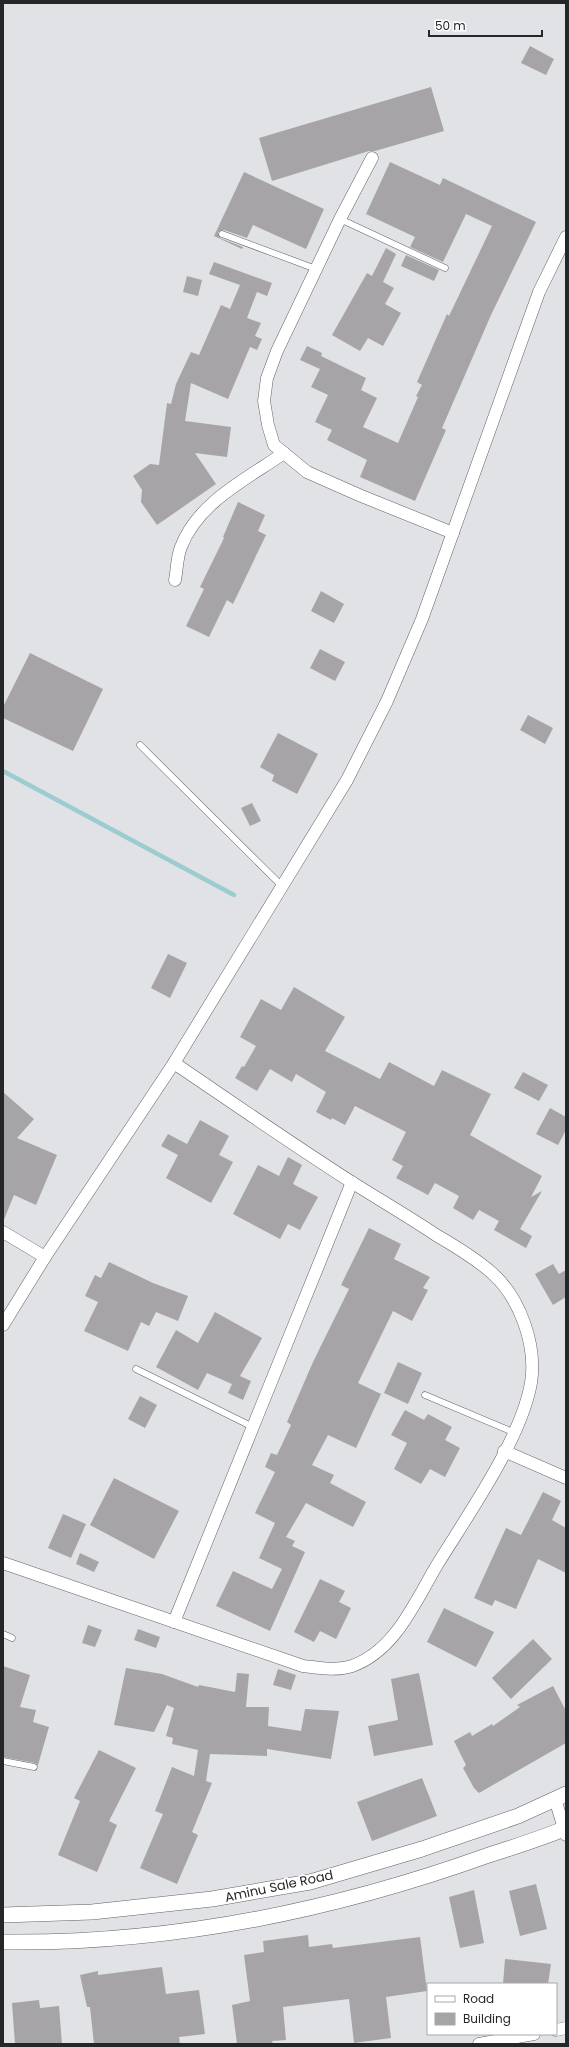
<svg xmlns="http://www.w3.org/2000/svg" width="569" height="2047" font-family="Poppins,sans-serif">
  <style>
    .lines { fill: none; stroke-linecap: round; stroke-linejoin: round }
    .stream { stroke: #9ccbd0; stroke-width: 4.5 }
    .building { fill: #a7a4a8 }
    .service-casing { stroke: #606266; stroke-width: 7 }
    .minor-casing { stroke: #606266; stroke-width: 13 }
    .tertiary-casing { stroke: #606266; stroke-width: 16 }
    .service { stroke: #fff; stroke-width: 6 }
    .minor { stroke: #fff; stroke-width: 12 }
    .tertiary { stroke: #fff; stroke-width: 15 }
    .labels { text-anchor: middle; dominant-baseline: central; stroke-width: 3.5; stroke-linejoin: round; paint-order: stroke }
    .street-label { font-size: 13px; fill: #252627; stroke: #fff }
  </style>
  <rect width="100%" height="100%" fill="#e0e2e6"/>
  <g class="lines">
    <path class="stream" d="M3 771 234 895"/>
  </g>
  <g class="building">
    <path d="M530 46 554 59 546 75 521 63Z"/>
    <path d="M431 87 444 131 375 151H369L272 181 259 138Z"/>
    <path d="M390 162 440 185 443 178 536 222 491 315 442 428 446 430 415 501 360 477 367 460 327 440 332 430 315 422 328 395 311 387 320 369 300 360 307 346 322 353 321 356 366 378 361 390 377 398 363 427 398 443 418 397 416 396 422 385 417 382 447 314 449 316 492 226 466 214 443 262 410 247 415 237 366 214Z"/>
    <path d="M244 172 324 209 306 249 253 225 247 238 224 230 218 232 220 238 243 247 242 249 214 236Z"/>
    <path d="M386 248 396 254 383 282 394 288 385 304 401 313 383 346 368 338 360 351 332 335 367 273 372 276Z"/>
    <path d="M406 255 439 270 434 281 401 266Z"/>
    <path d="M214 262 272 283 267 296 257 292 247 318 261 323 255 336 262 339 257 350 250 347 228 399 191 383 185 421 231 427 227 457 195 453 216 484 157 525 141 502 142 490 133 476 150 464 159 465 167 403 171 404 176 384 191 352 199 355 221 305 230 309 240 285 209 274Z"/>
    <path d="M187 276 202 280 198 296 183 292Z"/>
    <path d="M238 502 265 515 258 531 266 535 233 604 227 600 209 637 186 626 204 589 200 587 224 538 223 537Z"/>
    <path d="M321 591 344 604 334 623 311 611Z"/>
    <path d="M320 649 345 662 335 681 310 668Z"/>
    <path d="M30 653 103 689 73 751 3 718V707Z"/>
    <path d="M528 715 553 728 545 744 520 730Z"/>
    <path d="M278 733 318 754 297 794 272 781 274 775 260 767Z"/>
    <path d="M252 803 261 821 250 826 241 808Z"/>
    <path d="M168 954 187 963 170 998 151 988Z"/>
    <path d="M294 987 345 1017 325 1051 380 1079 389 1062 434 1086 442 1070 491 1094 470 1135 542 1176 531 1197 542 1191 520 1229 532 1236 526 1248 494 1230 499 1221 479 1210 473 1220 453 1208 459 1196 435 1183 428 1195 396 1178 403 1166 392 1160 406 1132 355 1106 345 1125 332 1118 331 1120 316 1112 326 1092 296 1074 292 1082 270 1069 257 1091 235 1078 242 1066 244 1067 256 1046 240 1037 261 999 281 1010Z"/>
    <path d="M523 1072 548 1085 539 1101 514 1088Z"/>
    <path d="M3 1092 34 1119 17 1138 57 1155 36 1205 14 1195 3 1222Z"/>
    <path d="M550 1108 566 1117V1130L558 1145 536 1134Z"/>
    <path d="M200 1120 229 1136 219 1155 233 1162 211 1203 166 1178 178 1155 161 1146 168 1134 187 1144Z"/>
    <path d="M288 1157 302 1165 293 1184 318 1197 300 1230 288 1224 280 1239 233 1214 258 1165 279 1176Z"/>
    <path d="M369 1228 401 1244 394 1259 430 1277 423 1288 428 1290 412 1321 393 1311 358 1383 381 1394 356 1448 328 1435 312 1465 334 1475 330 1483 366 1502 353 1527 306 1503 286 1537 295 1541 292 1546 305 1552 270 1631 216 1606 233 1571 272 1589 282 1569 259 1558 275 1523 255 1513 275 1472 265 1467 271 1453 277 1455 291 1425 287 1422 313 1362 349 1289 341 1285Z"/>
    <path d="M109 1262 153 1283 188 1296 178 1321 156 1312 149 1326 141 1322 128 1351 84 1331 98 1302 85 1296 95 1275 101 1278Z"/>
    <path d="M553 1264 559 1274 566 1270V1297L553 1305 535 1274Z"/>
    <path d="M215 1312 262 1338 240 1376 251 1381 243 1400 228 1393 232 1384 207 1373 198 1390 156 1367 176 1330 198 1343Z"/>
    <path d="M398 1362 422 1373 408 1404 384 1393Z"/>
    <path d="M140 1396 157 1405 145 1428 128 1419Z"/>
    <path d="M405 1410 424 1420 428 1414 452 1427 445 1440 460 1448 445 1477 430 1469 421 1484 394 1469 407 1443 391 1435Z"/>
    <path d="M114 1478 179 1511 154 1559 90 1525Z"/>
    <path d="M543 1492 561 1501 552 1520 566 1528V1573L538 1559 516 1609 495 1600 492 1606 474 1598 506 1528 521 1535Z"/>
    <path d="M63 1514 86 1524 71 1558 48 1548Z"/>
    <path d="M80 1553 99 1562 94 1572 76 1564Z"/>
    <path d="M320 1579 345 1591 339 1602 351 1608 336 1639 320 1631 314 1642 294 1632Z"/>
    <path d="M444 1608 494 1632 476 1667 427 1642Z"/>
    <path d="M88 1625 102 1630 95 1647 82 1643Z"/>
    <path d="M138 1629 160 1637 156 1648 134 1640Z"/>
    <path d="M533 1639 552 1659 511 1699 492 1678Z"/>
    <path d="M3 1666 30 1675 20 1707 36 1710 33 1722 49 1727 38 1765 35 1763 3 1757Z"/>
    <path d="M126 1668 162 1674 198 1687 199 1685 235 1692 237 1673 249 1674 246 1707H269L268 1726 301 1731 305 1709 339 1711 331 1759 267 1749V1756L210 1754 206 1781 212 1783 192 1832 198 1835 177 1884 140 1868 163 1814 155 1811 172 1767 194 1776 198 1750 172 1744 173 1738 166 1736 174 1708 167 1705 154 1732 114 1725Z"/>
    <path d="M278 1669 296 1675 291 1690 273 1685Z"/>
    <path d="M419 1673 433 1745 374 1756 368 1726 398 1720 391 1679Z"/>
    <path d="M553 1686 566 1711V1743L479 1793 474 1788 463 1768 466 1765 454 1741 470 1732 472 1736 492 1724 493 1726 520 1707 517 1705Z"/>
    <path d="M99 1750 136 1768 109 1821 117 1825 97 1872 58 1855 80 1801 74 1798Z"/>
    <path d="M422 1778 437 1816 372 1841 357 1802Z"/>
    <path d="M536 1884 547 1929 520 1936 509 1891Z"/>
    <path d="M474 1890 484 1943 460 1948 449 1897Z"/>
    <path d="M308 1935 309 1947 332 1944 333 1948 420 1937 427 1991 386 1997 391 2038 354 2043 349 1999 283 2007 286 2040 272 2041 273 2044H237L232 2005 250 2001 244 1955 264 1952 263 1941Z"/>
    <path d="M505 1959 551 1964 548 1984H503Z"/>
    <path d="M162 1967 166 1994 199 1990 205 2034 179 2037 180 2044H94L90 2007H87L80 1975 98 1971V1975Z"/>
    <path d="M39 2000 40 2008 59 2006 62 2044H15L12 2003Z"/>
  </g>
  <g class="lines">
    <defs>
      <g id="service">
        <path d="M340 219 445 268"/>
        <path d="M222 234 316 269"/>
        <path d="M140 745 282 886"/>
        <path d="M136 1369 253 1427"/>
        <path d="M425 1395 513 1432"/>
        <path d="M3 1634 12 1638"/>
        <path d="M3 1761 34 1767"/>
      </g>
      <g id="minor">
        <path d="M372 158 340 219 277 351 267 378 264 401 268 425 274 445 307 472 359 495 453 533"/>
        <path d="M175 580C177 570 177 556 181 547 198 502 247 479 284 453"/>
        <path d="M3 1232 45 1257"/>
        <path d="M3 1325 45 1257 174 1063 347 780 387 701 422 619 539 292 566 237"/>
        <path d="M504 1451 566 1478"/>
        <path d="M3 1563 303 1666C319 1668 337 1671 352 1666 395 1651 415 1602 437 1565 467 1516 521 1440 531 1383 537 1345 520 1298 492 1273 475 1258 455 1246 436 1235 409 1217 380 1200 353 1183 292 1144 233 1103 174 1063"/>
        <path d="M174 1622 352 1182"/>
        <path d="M555 1799 566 1835"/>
        <path d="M556 2030 566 2028"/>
        <path d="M479 2044 534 2034"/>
      </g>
      <g id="tertiary">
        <path d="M3 1915 92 1912 212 1899 310 1882 422 1849 518 1816 566 1794"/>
        <path d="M3 1942C168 1944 332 1911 486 1856 513 1847 540 1839 566 1828"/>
      </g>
    </defs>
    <use href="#service" class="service-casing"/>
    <use href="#minor" class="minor-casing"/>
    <use href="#tertiary" class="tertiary-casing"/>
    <use href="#service" class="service"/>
    <use href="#minor" class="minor"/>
    <use href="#tertiary" class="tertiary"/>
  </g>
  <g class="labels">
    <g class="street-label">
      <text transform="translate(279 1886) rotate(-12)">Aminu Sale Road</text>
    </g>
  </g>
  <rect width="569" height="2047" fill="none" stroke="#252627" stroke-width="8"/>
  <rect x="427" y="1983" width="130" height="52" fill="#ffffff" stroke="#a8a8a9"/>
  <rect x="435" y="1996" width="20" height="6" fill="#ffffff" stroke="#a8a8a9"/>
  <text x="463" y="2003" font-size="12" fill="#252627">Road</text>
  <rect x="435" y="2013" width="20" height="12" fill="#a7a4a8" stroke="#a8a8a9"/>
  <text x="463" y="2023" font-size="12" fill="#252627">Building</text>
  <path d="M429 30v6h113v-6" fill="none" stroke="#252627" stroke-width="2"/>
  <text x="435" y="30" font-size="12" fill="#252627" stroke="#ffffff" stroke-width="3" paint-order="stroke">50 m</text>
</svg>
